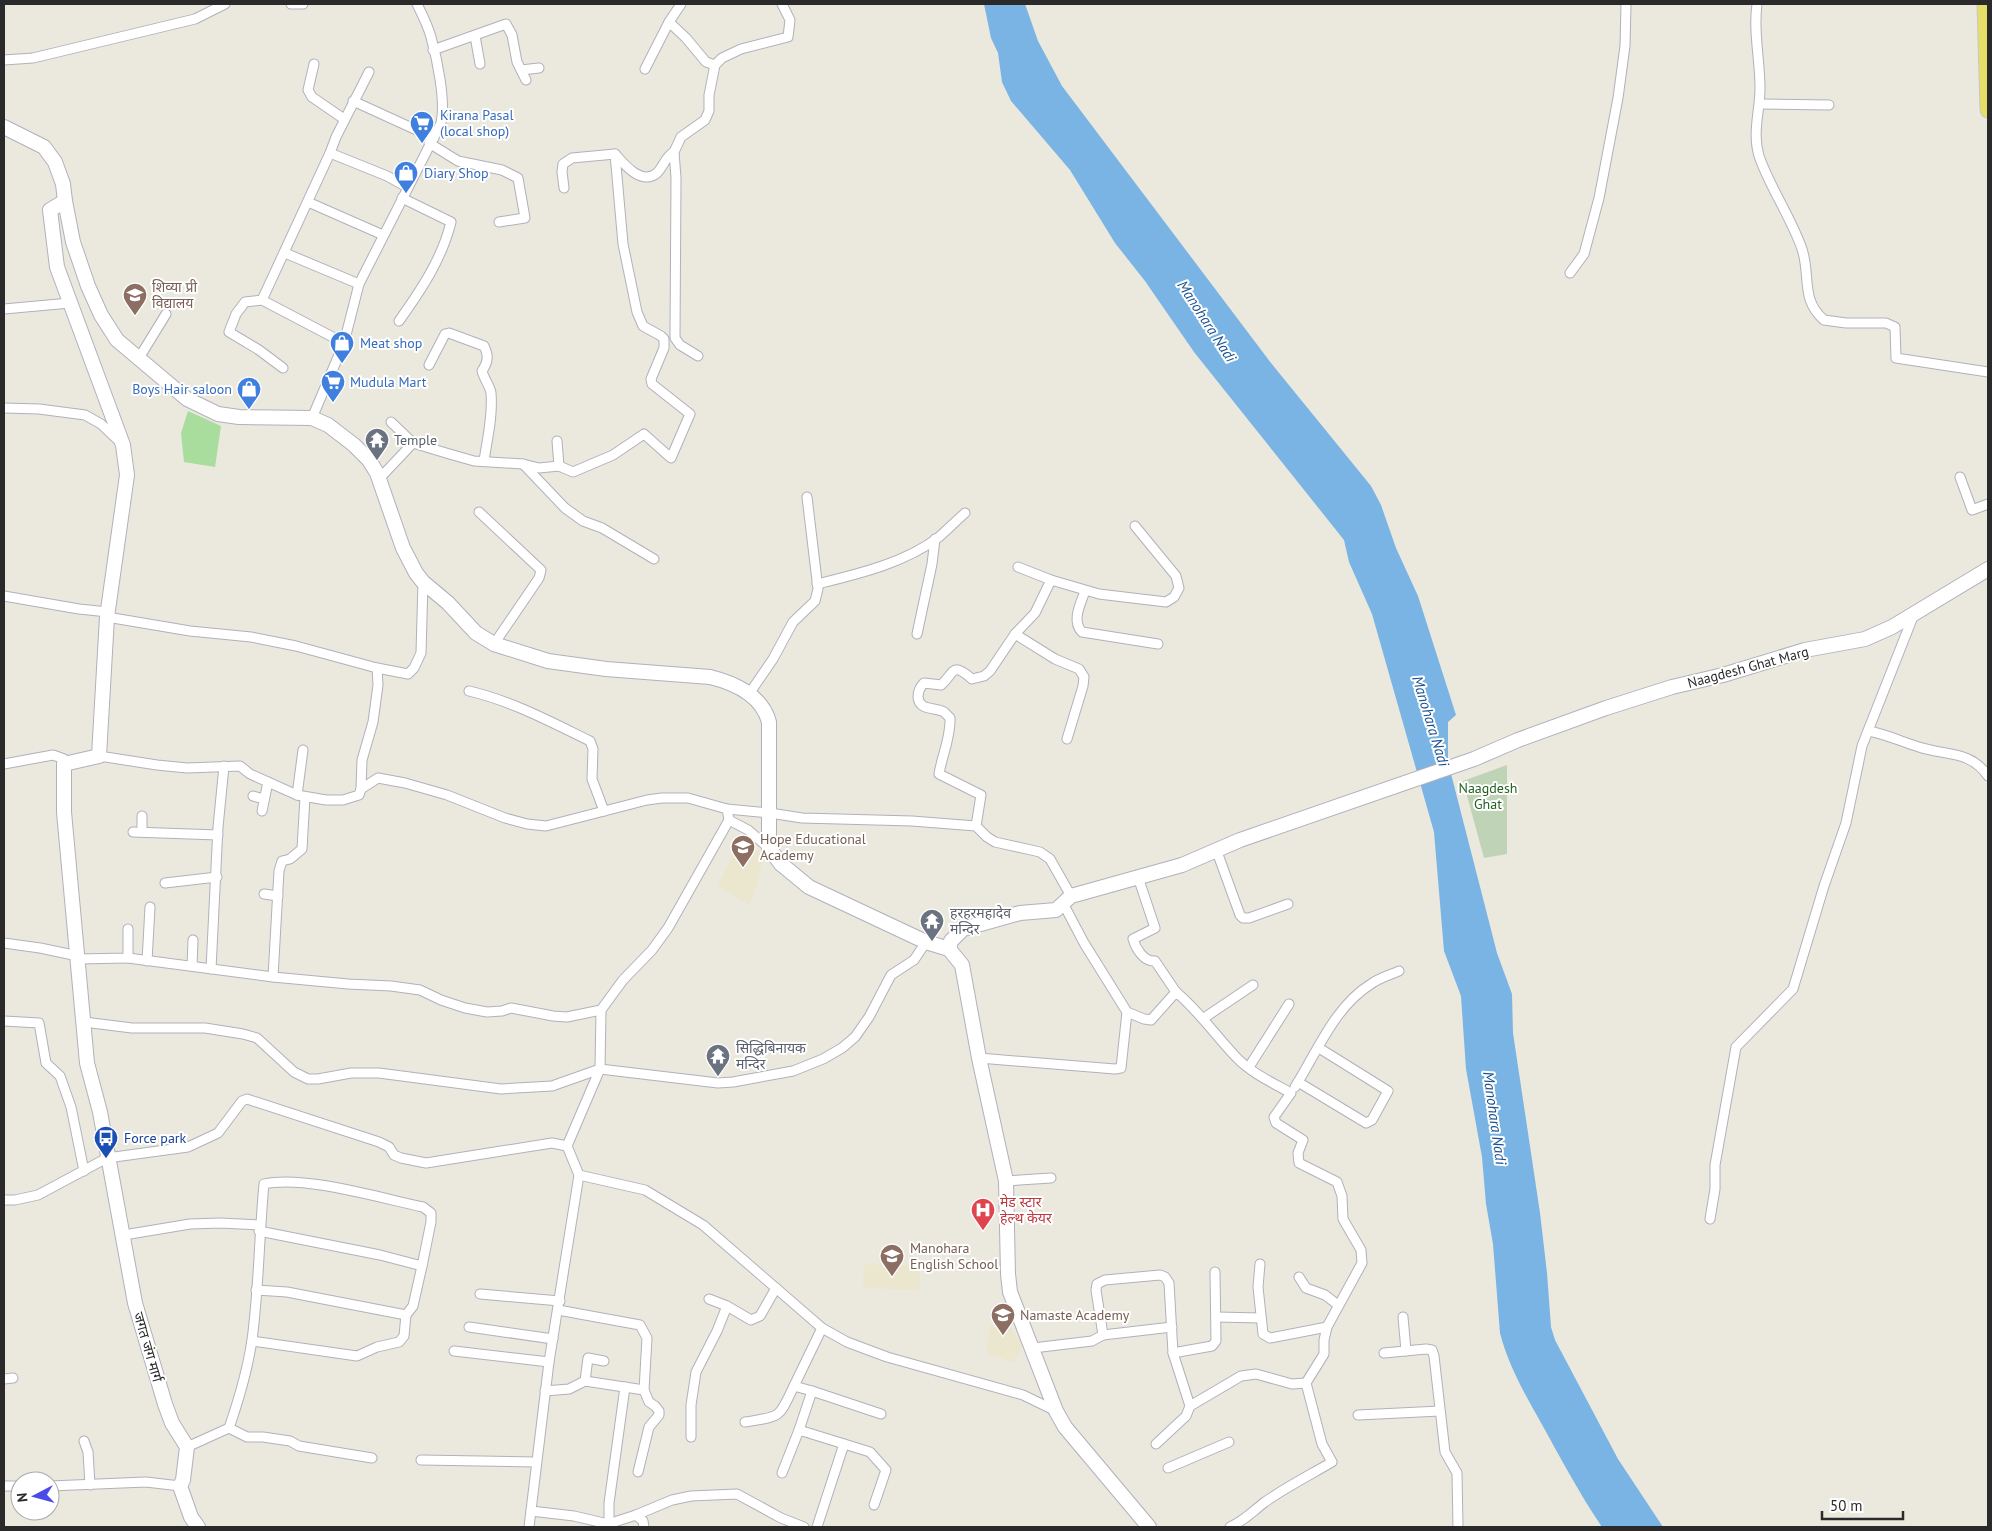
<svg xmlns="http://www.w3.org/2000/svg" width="1992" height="1531" font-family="'PT Sans','Noto Sans Devanagari',sans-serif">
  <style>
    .education { fill: #ebe7ce }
    .green { fill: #a8dd9e }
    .cemetery { fill: #bfd3b6 }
    .water { fill: #79b4e4 }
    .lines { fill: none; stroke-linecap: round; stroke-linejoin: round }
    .street-casing { stroke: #b1b1bd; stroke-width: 11 }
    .secondary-casing { stroke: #b1b1bd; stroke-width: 16 }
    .primary-casing { stroke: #c8c8c8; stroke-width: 17 }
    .street { stroke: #fff; stroke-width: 9 }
    .secondary { stroke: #fff; stroke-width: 14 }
    .primary { stroke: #e5de69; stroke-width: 15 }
    .labels { text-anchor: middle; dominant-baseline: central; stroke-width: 4; stroke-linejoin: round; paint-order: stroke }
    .shop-label { font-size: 14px; fill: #366cbe; stroke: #fff; text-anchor: start }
    .education-label { font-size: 14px; fill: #785e54; stroke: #fff; text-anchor: start }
    .worship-label { font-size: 14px; fill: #5b616d; stroke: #fff; text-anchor: start }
    .street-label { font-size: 14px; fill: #2a2a2a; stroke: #fff }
    .park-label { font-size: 14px; fill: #226120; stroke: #fff }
    .transit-label { font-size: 14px; fill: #164399; stroke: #fff; text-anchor: start }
    .health-label { font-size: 14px; fill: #be3a42; stroke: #fff; text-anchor: start }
    .water-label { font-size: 15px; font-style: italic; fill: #195190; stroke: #fff }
  </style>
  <rect width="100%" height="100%" fill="#ebe8dd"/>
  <g class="education">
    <path d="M747 844 764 854 755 892 749 905 718 886 736 847Z"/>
    <path d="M864 1264 920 1266V1290L863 1288Z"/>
    <path d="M1007 1322 1023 1345 1013 1362 987 1354 989 1325 999 1328Z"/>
  </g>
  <path class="green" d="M188 411 221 426 215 467 184 462 181 433Z"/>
  <path class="cemetery" d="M1507 765V854L1484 858 1463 781Z"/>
  <path class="water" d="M984 4H1025L1038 41 1062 86 1271 363 1371 486 1381 505 1396 548 1418 596 1456 715 1448 722V762L1497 953 1512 994 1513 1033 1540 1213 1547 1273 1551 1327 1555 1340 1618 1459 1663 1527H1602C1579 1493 1560 1457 1540 1421 1524 1393 1508 1364 1500 1333L1493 1244 1486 1204 1482 1157 1466 1069 1461 996 1444 951 1434 832 1372 614 1349 562 1344 540 1194 352 1145 281 1115 243 1070 170 1011 101 1002 82 998 53 991 38Z"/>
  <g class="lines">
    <defs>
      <g id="street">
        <path d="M291 4H303"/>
        <path d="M1757 4C1753 32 1760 59 1760 88 1760 111 1752 132 1759 156 1770 188 1791 217 1802 249 1811 276 1800 299 1824 320L1846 323H1886L1895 327 1896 358 1988 372"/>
        <path d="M669 22 686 38 706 62 715 65"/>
        <path d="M475 36 480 64"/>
        <path d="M433 50 506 24 512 35 517 62 526 80"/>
        <path d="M4 60 33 58 195 19 225 4"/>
        <path d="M314 64 308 90 312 97 344 119"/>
        <path d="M645 69 669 22 681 4"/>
        <path d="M521 70 539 68"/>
        <path d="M353 101 434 138"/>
        <path d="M1760 104 1829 105"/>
        <path d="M429 143 458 161 502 170 518 178 525 218 499 222"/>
        <path d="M674 152 681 137 705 120 709 111V95L715 65 722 58 741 49 788 37 790 20 782 4"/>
        <path d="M330 153 387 176 407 187"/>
        <path d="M564 188 562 172 563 164 572 158 615 154"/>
        <path d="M308 202 383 235"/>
        <path d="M285 253 359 284"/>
        <path d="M1570 273 1584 254 1599 198 1618 98 1625 46 1626 4"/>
        <path d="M262 300 330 153 336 137 369 72"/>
        <path d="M4 309 70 303"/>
        <path d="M399 321C421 290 442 259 451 222L402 198"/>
        <path d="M139 358 166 314"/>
        <path d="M429 365 445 334 449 333 484 346C489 356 488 362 482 371 484 379 490 386 491 393 493 416 487 440 484 461"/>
        <path d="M283 368 259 350 229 332 236 314 245 302 262 300 344 343"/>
        <path d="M4 408 39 409 85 415 101 424 121 443"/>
        <path d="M312 418 344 343 359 284 441 123C446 101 437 59 431 37 428 26 422 14 417 4"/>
        <path d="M391 422 413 443 446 453 474 461 523 464 539 468 559 466 557 441"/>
        <path d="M523 464 565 508 583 521 602 528 654 559"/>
        <path d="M559 466 573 472 613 455 644 434 671 458 690 414 652 384 651 379 664 348V339L661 336 643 326 637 312 623 244 615 154C624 164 641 186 657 173 664 166 665 157 674 152L676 178 675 338 680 345 698 356"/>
        <path d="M1960 477 1972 510 1988 504"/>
        <path d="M379 479 413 443"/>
        <path d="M479 512 541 570 539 578 494 644"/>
        <path d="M1018 567 1051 580 1099 594 1166 602 1174 597 1179 588 1176 576 1135 526"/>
        <path d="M817 584C858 574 905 563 939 537 948 529 956 521 965 513"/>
        <path d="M1085 591C1081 603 1071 621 1082 632L1158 644"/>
        <path d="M4 596 79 609 108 612"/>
        <path d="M107 617 190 631 251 637 296 646 377 668 408 674 414 668 421 653 423 582"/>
        <path d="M917 634 932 564 935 539"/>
        <path d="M1015 634 1055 659 1079 669 1084 677 1083 686 1067 739"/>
        <path d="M469 691C512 701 551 722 590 741L593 749 592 779 604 811"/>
        <path d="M749 694 773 659 793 622 815 601 818 589 807 497"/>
        <path d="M1868 731C1886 734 1902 742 1919 747 1946 756 1970 750 1988 776"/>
        <path d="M99 756 157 765 187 768 240 766 250 774 297 795 326 800H343L359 795 361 789 378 778 405 783 447 795 505 818 527 824 546 826 647 800 662 798H688L727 809 729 820 748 830 769 848"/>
        <path d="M4 764 53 755 64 759V764"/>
        <path d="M361 789 362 760 373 722 378 685 377 668"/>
        <path d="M297 795 303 750"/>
        <path d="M253 796 264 799"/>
        <path d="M727 809 770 813 802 818 912 821 976 826 987 837 995 842 1040 852 1050 859 1071 896"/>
        <path d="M262 811 268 782"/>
        <path d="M976 826 981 795 939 774C942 755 951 737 950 718 950 718 945 713 944 712 935 707 919 711 918 697 918 691 920 687 924 683L941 685C955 673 951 661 972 679L984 676 990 671 1015 634 1035 613 1051 580"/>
        <path d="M133 832 218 835"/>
        <path d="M142 832V816"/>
        <path d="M1216 849 1240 915 1243 918H1249L1288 904"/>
        <path d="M1138 877 1155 928 1133 939C1136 949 1144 962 1155 961L1176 992"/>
        <path d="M165 883 217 877"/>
        <path d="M264 894 278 896"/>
        <path d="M4 943 40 948 78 956"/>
        <path d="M128 958 273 977 348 984 391 986 420 990 441 1000 465 1008 487 1012 502 1011 511 1008 553 1016 567 1017 601 1010 623 980 652 950 668 928 729 820"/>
        <path d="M78 959 128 958V929"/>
        <path d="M147 961 150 907"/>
        <path d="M192 966 193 940"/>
        <path d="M211 969 218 827 224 766"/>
        <path d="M273 977 279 871 282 861 290 859 302 849 305 797"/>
        <path d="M1127 1012 1144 1019 1151 1020 1176 992C1199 1011 1215 1035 1236 1057 1251 1073 1273 1083 1291 1093L1274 1117 1276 1123 1303 1140 1298 1153 1299 1163 1337 1182 1342 1196 1343 1219 1361 1250 1362 1263 1327 1327 1324 1340V1354L1306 1383 1322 1444 1332 1462C1310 1475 1286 1487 1265 1502 1253 1511 1244 1521 1230 1527"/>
        <path d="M1204 1018 1253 985"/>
        <path d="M4 1021 39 1023 46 1063 60 1076 71 1107 84 1171"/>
        <path d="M84 1022 132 1028H205L243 1034 257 1038 294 1072 308 1079H318L351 1073H379L501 1089 552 1086 600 1069 718 1083 733 1082 793 1071 823 1059 842 1048 855 1037 869 1017 891 975 914 960 926 942"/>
        <path d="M979 1058 1115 1069 1121 1068 1127 1012 1084 943 1064 905"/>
        <path d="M1249 1067 1289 1004"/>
        <path d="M1298 1082 1366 1123 1372 1120 1388 1091 1319 1048"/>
        <path d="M1295 1087C1317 1052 1335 1006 1371 984 1379 978 1390 975 1399 971"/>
        <path d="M579 1175 645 1190 703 1225 822 1328 847 1342 887 1357 1023 1395 1056 1411"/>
        <path d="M1006 1181 1051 1178"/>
        <path d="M4 1200H15L38 1195 107 1158 188 1147 218 1133 242 1101 247 1099 379 1142 389 1147 394 1155 401 1158 426 1163 552 1143 567 1146"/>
        <path d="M1710 1219 1715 1189V1165L1736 1047 1793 989 1824 886 1846 823 1862 746 1914 614"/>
        <path d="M124 1235 190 1224 220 1223 260 1225"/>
        <path d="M1260 1264 1258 1287 1263 1334 1270 1338 1327 1327"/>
        <path d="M1299 1277 1306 1288 1325 1295 1338 1305"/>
        <path d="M256 1290 287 1292 406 1315 413 1306 422 1266"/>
        <path d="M480 1294 560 1301"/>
        <path d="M709 1299 727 1306 751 1320 760 1316 776 1288"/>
        <path d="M558 1310 640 1325 647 1338 644 1390 649 1402 655 1406 659 1411V1415L649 1427 638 1472"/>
        <path d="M1216 1317 1261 1318"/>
        <path d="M1403 1317 1406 1351"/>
        <path d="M469 1327 553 1339"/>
        <path d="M1103 1335 1096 1290 1097 1284 1105 1280 1160 1275 1165 1277 1169 1283 1173 1353 1190 1406"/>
        <path d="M252 1341 357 1356 377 1347 399 1342 404 1336 406 1315"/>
        <path d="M1033 1348 1092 1341 1103 1335 1172 1327"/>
        <path d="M454 1351 549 1362"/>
        <path d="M1173 1353 1212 1346 1216 1341 1215 1272"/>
        <path d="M1384 1353 1426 1349 1432 1350 1434 1356 1445 1452 1457 1473 1458 1527"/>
        <path d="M4 1379 13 1378"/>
        <path d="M585 1381 588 1358 604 1361"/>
        <path d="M545 1391 569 1389 585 1381 644 1390"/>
        <path d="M812 1391 794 1386 822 1328"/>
        <path d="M1358 1415 1440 1411"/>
        <path d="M745 1422C782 1416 778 1419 794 1386"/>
        <path d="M229 1428 247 1437H263L290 1441 299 1446 372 1458"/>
        <path d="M799 1430 870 1452 886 1470 874 1505"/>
        <path d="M691 1437V1405L696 1372 717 1331 727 1306"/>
        <path d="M84 1441 88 1452 90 1485"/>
        <path d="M1156 1444 1186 1416 1190 1406 1241 1376 1256 1374 1292 1384 1306 1383"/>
        <path d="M187 1447 229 1428C238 1402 248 1367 252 1340 259 1288 259 1236 264 1184 304 1175 380 1198 423 1207L431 1213V1222L422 1266 380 1255 259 1231"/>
        <path d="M421 1460 536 1462"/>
        <path d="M1168 1468 1229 1442"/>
        <path d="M782 1473 799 1430 812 1391 881 1414"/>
        <path d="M4 1486H20"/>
        <path d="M50 1486 146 1482 180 1486"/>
        <path d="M531 1511 574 1516 608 1524 636 1515 643 1521 644 1527"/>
        <path d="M636 1515 672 1500 691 1496 737 1494 781 1518 804 1527"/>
        <path d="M529 1527 549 1362 579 1175 567 1146 600 1069 601 1010"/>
        <path d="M609 1527V1503L625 1387"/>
        <path d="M817 1527 844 1444"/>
      </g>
      <g id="secondary">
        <path d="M4 127 44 147 55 162 63 184 65 201 73 242 88 286 101 315 117 340 187 399 218 414 239 417 312 418 328 425 354 445 369 460 377 473 403 548 416 573 423 582 448 603 476 633 494 644 548 661 606 669 710 677C735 683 762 696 769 722V848L781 864 809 887 926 942 949 949 962 965 979 1058 1006 1181 1008 1274 1010 1292 1056 1411 1065 1427 1149 1527"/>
        <path d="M65 201 50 210 57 267 123 445 127 475 107 617 99 756 64 764V812L87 1063 100 1112 135 1303 165 1404 172 1423 187 1447 183 1480 180 1486 191 1517 198 1527"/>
        <path d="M949 949 951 941 963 929 1020 913 1056 910 1071 896 1182 865 1240 840 1474 759 1518 740 1606 708 1672 687 1723 675 1805 650 1865 639 1892 627 1988 569"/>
      </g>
      <path id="primary" d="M1985 4 1988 110"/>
    </defs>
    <use href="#street" class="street-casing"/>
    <use href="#secondary" class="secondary-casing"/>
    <use href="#primary" class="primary-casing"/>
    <use href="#street" class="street"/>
    <use href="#secondary" class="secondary"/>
    <use href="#primary" class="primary"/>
  </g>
  <defs>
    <symbol id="supermarket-pin" viewBox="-11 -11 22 30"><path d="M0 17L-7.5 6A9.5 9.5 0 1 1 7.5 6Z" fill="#3f7fe0" stroke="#fff"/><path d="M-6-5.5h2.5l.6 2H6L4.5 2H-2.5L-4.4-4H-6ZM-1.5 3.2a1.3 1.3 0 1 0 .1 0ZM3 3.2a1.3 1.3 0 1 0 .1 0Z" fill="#fff"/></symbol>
    <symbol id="shop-pin" viewBox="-11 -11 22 30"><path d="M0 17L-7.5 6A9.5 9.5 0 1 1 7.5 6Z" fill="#3f7fe0" stroke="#fff"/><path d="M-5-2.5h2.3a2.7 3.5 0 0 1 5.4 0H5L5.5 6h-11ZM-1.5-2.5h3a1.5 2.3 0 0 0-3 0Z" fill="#fff"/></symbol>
    <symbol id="school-pin" viewBox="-11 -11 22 30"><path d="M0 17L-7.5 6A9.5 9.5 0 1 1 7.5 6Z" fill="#8d6e63" stroke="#fff"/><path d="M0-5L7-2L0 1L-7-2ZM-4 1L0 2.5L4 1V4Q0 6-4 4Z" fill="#fff"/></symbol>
    <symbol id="temple-pin" viewBox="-11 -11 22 30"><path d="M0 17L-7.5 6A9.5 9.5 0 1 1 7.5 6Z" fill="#6b7280" stroke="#fff"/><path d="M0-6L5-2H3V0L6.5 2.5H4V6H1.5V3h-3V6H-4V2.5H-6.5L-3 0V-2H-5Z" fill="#fff"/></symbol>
    <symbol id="bus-pin" viewBox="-11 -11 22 30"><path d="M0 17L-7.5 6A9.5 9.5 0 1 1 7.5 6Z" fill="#1a4fb4" stroke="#fff"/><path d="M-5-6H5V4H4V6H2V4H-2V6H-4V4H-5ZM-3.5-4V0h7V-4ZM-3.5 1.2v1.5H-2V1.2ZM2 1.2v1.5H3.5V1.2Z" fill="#fff"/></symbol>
    <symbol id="hospital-pin" viewBox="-11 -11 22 30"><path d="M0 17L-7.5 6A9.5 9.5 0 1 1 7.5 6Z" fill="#e0444e" stroke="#fff"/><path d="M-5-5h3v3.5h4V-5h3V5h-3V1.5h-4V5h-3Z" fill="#fff"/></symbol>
  </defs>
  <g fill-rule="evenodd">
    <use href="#supermarket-pin" x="408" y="109" width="28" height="38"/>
    <use href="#shop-pin" x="392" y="159" width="28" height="38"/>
    <use href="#school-pin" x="121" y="281" width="28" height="38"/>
    <use href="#shop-pin" x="328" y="329" width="28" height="38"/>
    <use href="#supermarket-pin" x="319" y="368" width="28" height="38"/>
    <use href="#shop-pin" x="235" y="375" width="28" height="38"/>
    <use href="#temple-pin" x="363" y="426" width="28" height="38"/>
    <use href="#school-pin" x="729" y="833" width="28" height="38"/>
    <use href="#temple-pin" x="918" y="907" width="28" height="38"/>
    <use href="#temple-pin" x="704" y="1042" width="28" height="38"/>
    <use href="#bus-pin" x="92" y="1124" width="28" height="38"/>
    <use href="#hospital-pin" x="969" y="1196" width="28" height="38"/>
    <use href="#school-pin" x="878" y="1242" width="28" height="38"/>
    <use href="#school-pin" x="989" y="1301" width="28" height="38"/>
  </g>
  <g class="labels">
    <g class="shop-label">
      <text x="440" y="115">Kirana Pasal<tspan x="440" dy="16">(local shop)</tspan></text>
      <text x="424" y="173">Diary Shop</text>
      <text x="360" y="343">Meat shop</text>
      <text x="350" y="382">Mudula Mart</text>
      <text x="232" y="389" text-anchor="end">Boys Hair saloon</text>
    </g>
    <g class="education-label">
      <text x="152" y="287">शिव्या प्री<tspan x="152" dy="16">विद्यालय</tspan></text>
      <text x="760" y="839">Hope Educational<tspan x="760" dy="16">Academy</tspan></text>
      <text x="910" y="1248">Manohara<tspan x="910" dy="16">English School</tspan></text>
      <text x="1020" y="1315">Namaste Academy</text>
    </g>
    <g class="worship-label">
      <text x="394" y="440">Temple</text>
      <text x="950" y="913">हरहरमहादेव<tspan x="950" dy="16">मन्दिर</tspan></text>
      <text x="736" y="1048">सिद्धिबिनायक<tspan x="736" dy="16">मन्दिर</tspan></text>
    </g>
    <g class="street-label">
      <text transform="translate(1748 667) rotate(-15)">Naagdesh Ghat Marg</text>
      <text transform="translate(148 1347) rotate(74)">जगत जंग मार्ग</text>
    </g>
    <g class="park-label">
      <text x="1488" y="788">Naagdesh<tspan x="1488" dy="16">Ghat</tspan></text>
    </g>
    <g class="transit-label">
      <text x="124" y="1138">Force park</text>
    </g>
    <g class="health-label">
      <text x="1000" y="1202">मेड स्टार<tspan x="1000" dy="16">हेल्थ केयर</tspan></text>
    </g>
    <g class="water-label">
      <text transform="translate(1207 321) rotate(57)">Manohara Nadi</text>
      <text transform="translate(1431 721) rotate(73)">Manohara Nadi</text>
      <text transform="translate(1495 1118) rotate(82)">Manohara Nadi</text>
    </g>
  </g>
  <rect width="1992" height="1531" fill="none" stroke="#2a2a2a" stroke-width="10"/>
  <g transform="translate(35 1496) rotate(264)"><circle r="24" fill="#ffffff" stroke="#aaaaaa"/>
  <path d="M0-4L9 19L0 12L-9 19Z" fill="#4b4bea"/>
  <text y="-8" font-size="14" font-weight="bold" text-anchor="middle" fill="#2a2a2a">N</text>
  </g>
  <path d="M1822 1511v8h81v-8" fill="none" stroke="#2a2a2a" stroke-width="2.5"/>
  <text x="1830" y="1511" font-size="15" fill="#2a2a2a" stroke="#ffffff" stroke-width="4" paint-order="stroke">50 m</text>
</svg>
